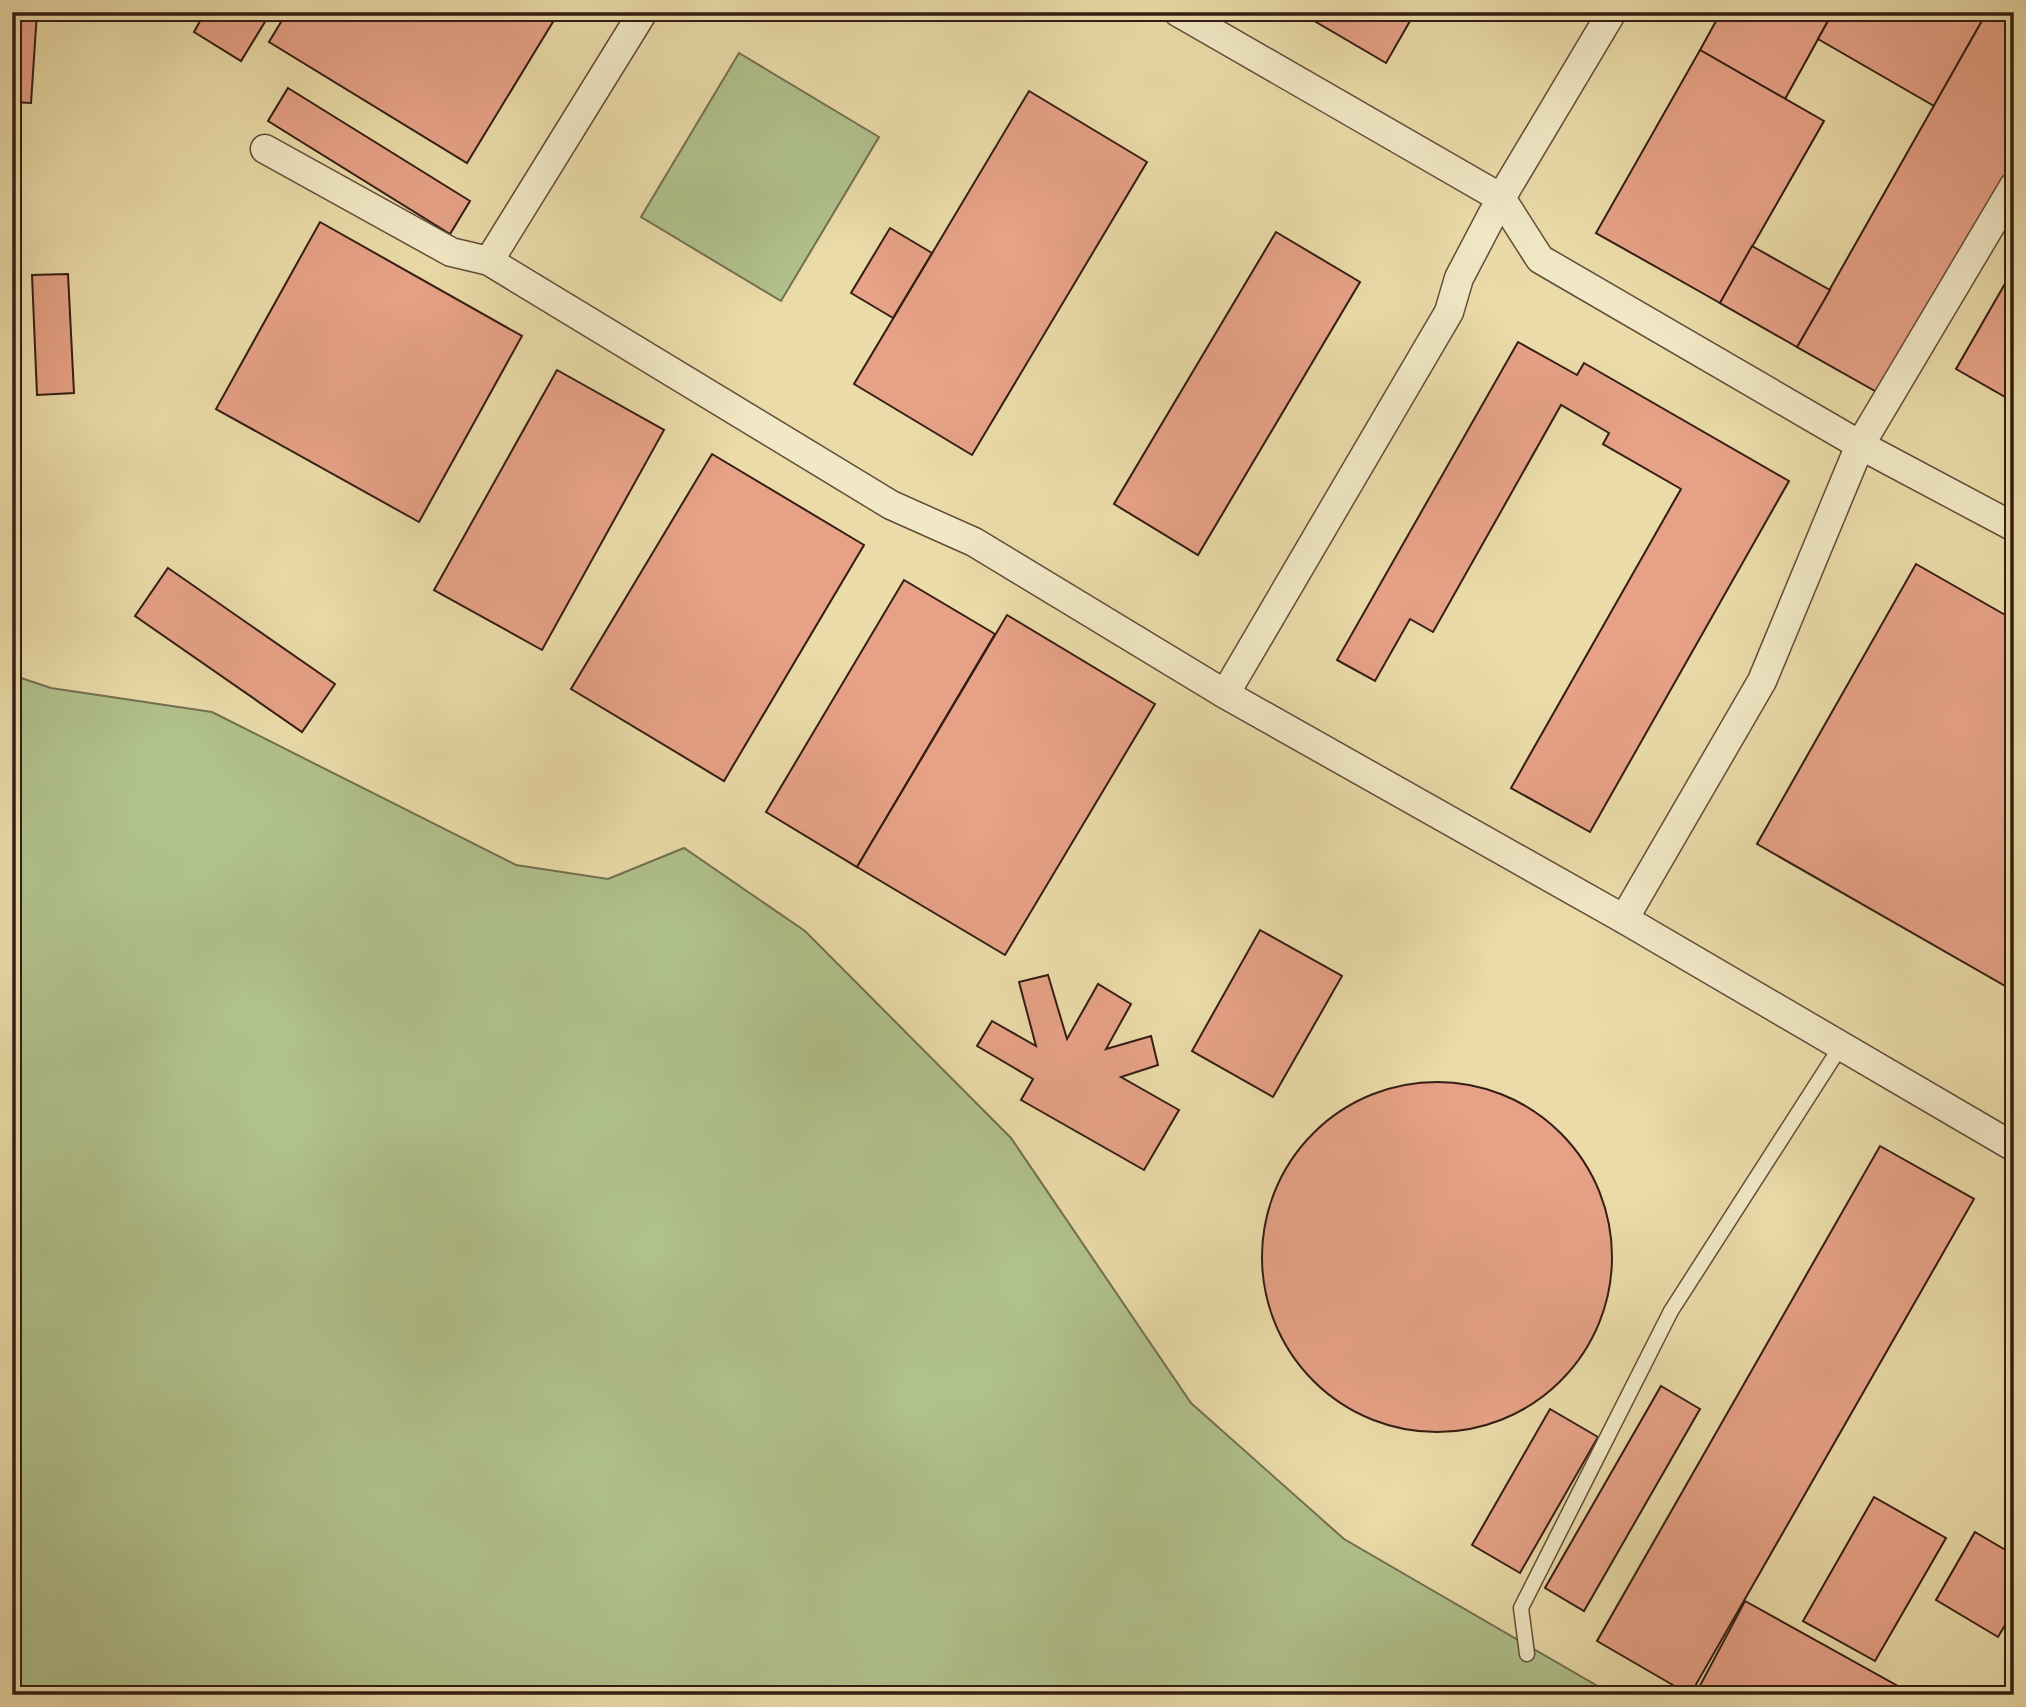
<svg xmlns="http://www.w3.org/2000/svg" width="2026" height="1707" font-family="'Gentium Book Plus',serif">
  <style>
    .green { fill: #b0c18c; stroke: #726f50; stroke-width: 2 }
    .building { fill: #e6a186; stroke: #341d13; stroke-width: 2 }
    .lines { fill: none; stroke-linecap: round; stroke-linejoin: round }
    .service-casing { stroke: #624c38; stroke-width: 17 }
    .minor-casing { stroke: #624c38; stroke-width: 31 }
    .service { stroke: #f1e8c6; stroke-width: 14 }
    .minor { stroke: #f1e8c6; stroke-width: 28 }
  </style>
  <rect width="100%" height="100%" fill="#eadba8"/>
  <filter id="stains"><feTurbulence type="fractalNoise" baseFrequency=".00286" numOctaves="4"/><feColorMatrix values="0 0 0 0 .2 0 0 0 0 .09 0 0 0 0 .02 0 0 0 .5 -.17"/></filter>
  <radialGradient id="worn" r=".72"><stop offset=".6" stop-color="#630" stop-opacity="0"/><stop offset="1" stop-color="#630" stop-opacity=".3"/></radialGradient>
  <g class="green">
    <path d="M739 53 879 137 781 301 641 217Z"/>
    <path d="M12 675 51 688 212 712 516 865 608 879 684 848 805 931 1011 1138 1191 1403 1344 1539 1613 1695H12Z"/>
  </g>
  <g class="building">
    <path d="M12 12H37L31 103 12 102Z"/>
    <path d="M205 12H271L241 61 194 32Z"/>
    <path d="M287 12H559L467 163 269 42Z"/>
    <path d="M1299 12H1395L1410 21 1386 63Z"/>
    <path d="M1721 12H1833L1785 99 1700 50Z"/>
    <path d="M1833 12H1987L1934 106 1818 39Z"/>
    <path d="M1987 12H2014V163L1882 395 1797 347Z"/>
    <path d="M1700 50 1824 121 1720 303 1596 233Z"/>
    <path d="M288 88 470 201 450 234 268 121Z"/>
    <path d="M1029 91 1147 162 972 455 854 384Z"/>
    <path d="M320 222 522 336 419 522 216 409Z"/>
    <path d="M890 228 932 253 893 318 851 293Z"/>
    <path d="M1276 232 1360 282 1198 555 1114 504Z"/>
    <path d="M1752 246 1830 290 1797 347 1720 303Z"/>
    <path d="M2014 268V402L1956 369Z"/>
    <path d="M68 274 74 393 37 395 32 275Z"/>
    <path d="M1518 342 1577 375 1584 363 1789 481 1590 832 1511 788 1681 489 1603 444 1609 433 1561 405 1433 632 1410 619 1375 681 1337 660Z"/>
    <path d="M557 370 664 430 542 650 434 590Z"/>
    <path d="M712 454 864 545 724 781 571 689Z"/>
    <path d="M1916 564 2014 620V991L1757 844Z"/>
    <path d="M168 568 335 684 302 732 135 616Z"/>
    <path d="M904 580 995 634 857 867 766 812Z"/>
    <path d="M1007 615 1155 704 1005 955 857 867Z"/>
    <path d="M1260 930 1342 976 1273 1097 1192 1051Z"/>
    <path d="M1048 975 1067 1039 1098 984 1131 1004 1106 1049 1151 1036 1158 1065 1121 1077 1179 1110 1144 1170 1021 1100 1033 1079 977 1046 992 1021 1036 1046 1019 982Z"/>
    <circle cx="1437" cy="1257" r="175"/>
    <path d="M1880 1146 1974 1199 1690 1695 1597 1641Z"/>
    <path d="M1661 1386 1700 1409 1584 1611 1545 1588Z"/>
    <path d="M1550 1409 1598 1437 1520 1573 1472 1545Z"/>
    <path d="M1874 1497 1946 1538 1875 1661 1803 1621Z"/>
    <path d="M1975 1532 2014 1555V1610L1998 1637 1936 1600Z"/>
    <path d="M1745 1601 1914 1695H1695Z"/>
  </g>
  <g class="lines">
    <defs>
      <path id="service" d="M1527 1654 1521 1608 1671 1311 1841 1046"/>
      <g id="minor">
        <path d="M1178 12 1501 198 1540 259 1860 445 2014 527"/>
        <path d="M265 149 451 252 489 261 891 505 974 542 1225 694 1624 919 2014 1147"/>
        <path d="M489 261 643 12"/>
        <path d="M1225 694 1449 312 1459 278 1501 198 1612 12"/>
        <path d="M1624 919 1762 681 1860 445 2014 186"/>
      </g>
    </defs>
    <use href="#service" class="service-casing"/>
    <use href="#minor" class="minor-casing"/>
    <use href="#service" class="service"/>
    <use href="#minor" class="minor"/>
  </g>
  <rect width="2026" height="1707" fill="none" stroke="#eadba8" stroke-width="42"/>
  <rect x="14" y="14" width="1998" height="1679" fill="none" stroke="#341d13" stroke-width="3.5"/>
  <rect x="21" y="21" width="1984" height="1665" fill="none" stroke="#341d13" stroke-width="2"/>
  <rect width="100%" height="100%" filter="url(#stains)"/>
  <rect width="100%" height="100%" fill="url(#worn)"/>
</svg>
